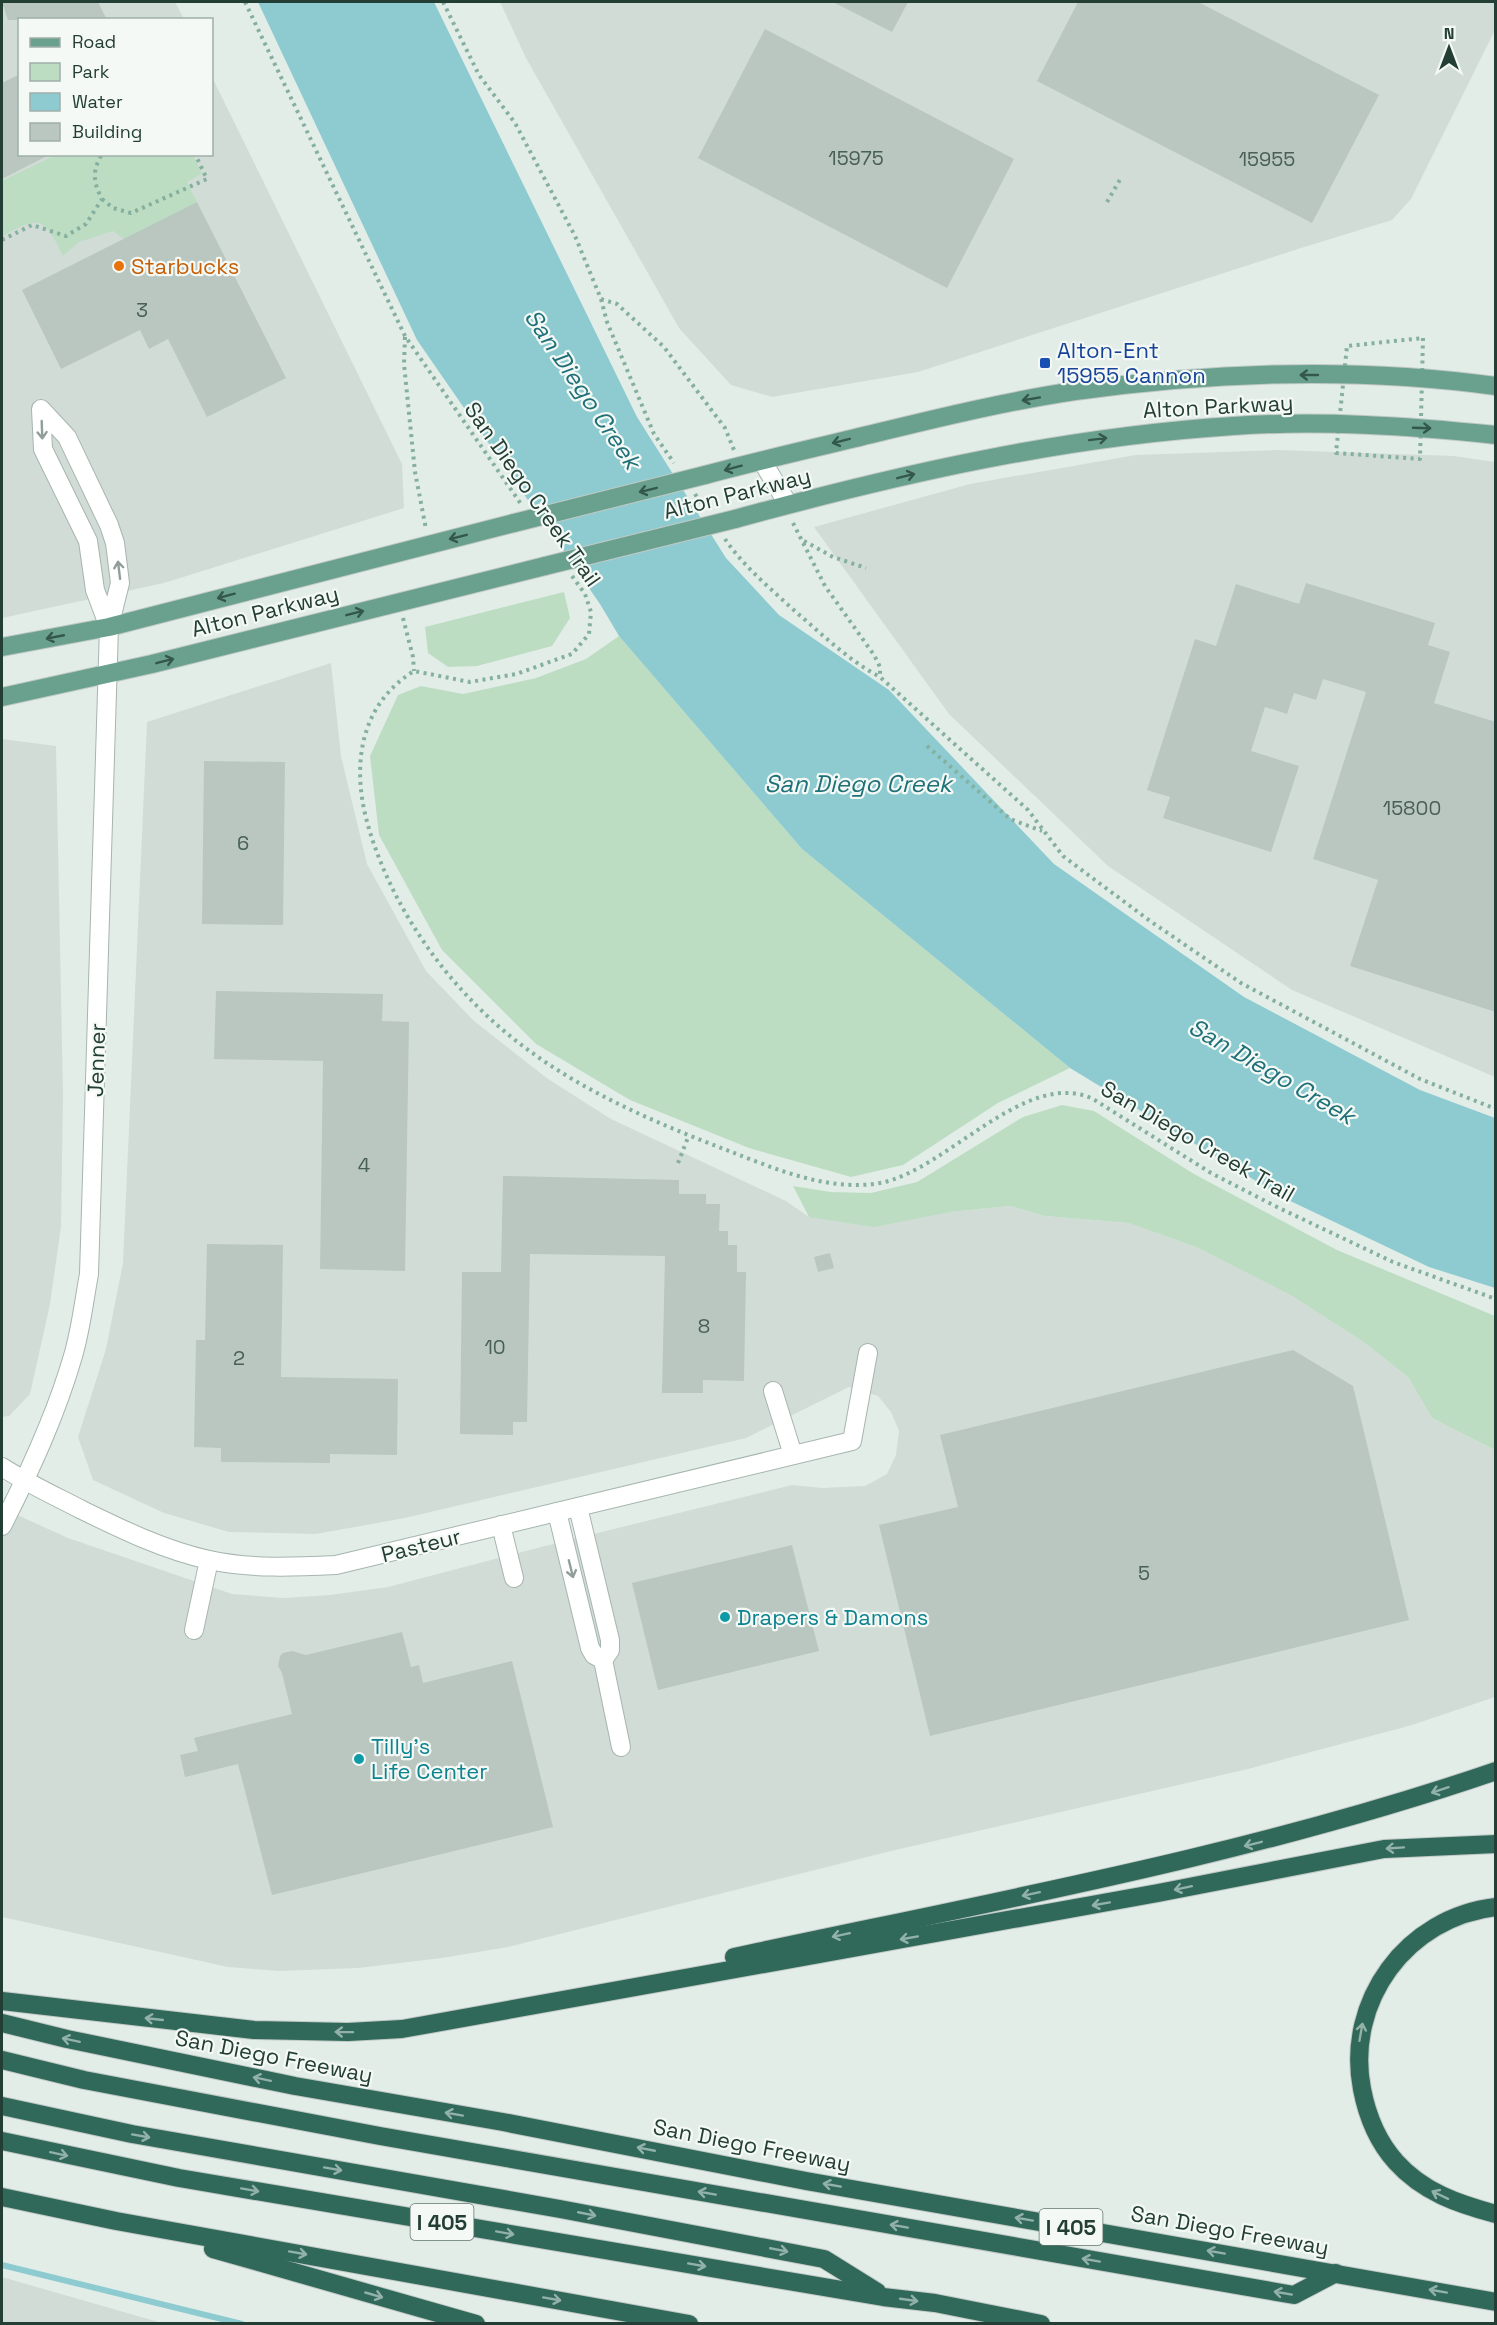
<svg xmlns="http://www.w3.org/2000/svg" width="1497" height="2325" font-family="'Space Grotesk',sans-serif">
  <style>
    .built { fill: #d1dcd7 }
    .green { fill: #bdddc3 }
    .water { fill: #8dcbd0 }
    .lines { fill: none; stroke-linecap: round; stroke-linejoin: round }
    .stream { stroke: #8dcbd0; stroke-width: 6 }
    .building { fill: #b9c7c0 }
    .minor-casing { stroke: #a6b5af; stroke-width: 20 }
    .major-casing { stroke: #c1c9c6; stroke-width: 20 }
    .highway-casing { stroke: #c1c9c6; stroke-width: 20 }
    .path { stroke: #85af9f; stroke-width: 4; stroke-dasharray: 3 4.5; stroke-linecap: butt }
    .minor { stroke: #fff; stroke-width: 18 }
    .major { stroke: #69a18e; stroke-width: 18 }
    .highway { stroke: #306959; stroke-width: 18 }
    .major-bridge-casing { stroke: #c1c9c6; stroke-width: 20; stroke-linecap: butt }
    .major-bridge { stroke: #69a18e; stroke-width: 18 }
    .oneway { stroke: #34574b }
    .oneway2 { stroke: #919e9a }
    .oneway3 { stroke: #92b1a8 }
    .food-dot { fill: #e8710a; stroke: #f4f9f6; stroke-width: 2 }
    .transit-dot { fill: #1a4fb4; stroke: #f4f9f6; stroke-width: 2 }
    .culture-dot { fill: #0f9aa8; stroke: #f4f9f6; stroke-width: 2 }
    .labels { text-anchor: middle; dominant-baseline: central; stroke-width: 4.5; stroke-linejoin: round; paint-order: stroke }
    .number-label { font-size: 20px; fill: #486058 }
    .shield { fill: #f4f9f6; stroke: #62766f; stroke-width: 1.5 }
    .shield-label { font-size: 21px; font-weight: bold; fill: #233e35 }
    .food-label { font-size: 22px; fill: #c56008; stroke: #f4f9f6; text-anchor: start }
    .transit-label { font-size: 22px; fill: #164399; stroke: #f4f9f6; text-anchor: start }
    .street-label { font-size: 22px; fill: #233e35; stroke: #f4f9f6 }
    .culture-label { font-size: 22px; fill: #0d838f; stroke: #f4f9f6; text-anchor: start }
    .water-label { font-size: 24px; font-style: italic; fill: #1f7078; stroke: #f4f9f6 }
  </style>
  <rect width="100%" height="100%" fill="#e3ede8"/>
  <g class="built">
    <path d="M2 2H175L184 19 20 20V154H212V77L402 464 404 508 164 583 2 618Z"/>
    <path d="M500 2H1495L1496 28 1411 199 1392 220 1298 249 918 372 772 397 731 385 679 328 526 58Z"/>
    <path d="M1278 450 1454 456 1495 462V1077L1292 990 1108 866 949 714 814 527 970 484 1136 455Z"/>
    <path d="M331 663 341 756 367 864 426 971 474 1021 548 1079 611 1119 786 1201 809 1217 950 1212 1010 1206 1045 1216 1128 1223 1196 1247 1292 1296 1362 1341 1408 1377 1432 1418 1495 1450V1697L1412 1725 1248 1769 891 1851 508 1947 442 1958 358 1968 279 1971 228 1967 2 1917V1508L68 1538 232 1594 284 1598 330 1595 388 1587 541 1547 792 1485 822 1488 865 1486 887 1474 896 1455 899 1431 891 1412 878 1396 849 1387 746 1438 405 1518 316 1534 229 1532 164 1513 93 1480 78 1437 106 1349 123 1263 147 722Z"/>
    <path d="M2 739 56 746 63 1095 61 1227 50 1304 30 1394 9 1416 2 1417Z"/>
    <path d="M2 2277 162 2323H2Z"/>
  </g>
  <g class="green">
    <path d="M55 155H193L202 174 187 182 197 202 124 239 113 231 79 242 63 256C43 216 41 216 2 236V181Z"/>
    <path d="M564 592 570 618 552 646 477 666 448 667 428 653 425 627Z"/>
    <path d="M619 636 802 849 1070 1068 998 1103 903 1165 851 1177 749 1148 630 1100 536 1044 442 950 379 835 370 756 398 695 421 686 463 694 536 678 586 659Z"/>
    <path d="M1062 1105 1094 1111 1194 1174 1337 1250 1495 1316V1450L1432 1418 1408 1377 1362 1341 1292 1296 1196 1247 1128 1223 1045 1216 1010 1206 950 1212 874 1227 809 1217 793 1186 831 1192 871 1193 917 1182 1023 1117Z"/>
  </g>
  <path class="water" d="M258 2H434L637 417 726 558 779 615 889 690 1054 864 1244 997 1420 1090 1495 1118V1288L1429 1267 1284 1198 1070 1068 802 849 619 636 600 604 417 340Z"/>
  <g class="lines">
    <path class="stream" d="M2 2265 242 2324"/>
  </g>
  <g class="building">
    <path d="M2 2H98L107 20H8Z"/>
    <path d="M833 2H908L892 32Z"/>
    <path d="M1078 2H1198L1379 95 1312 223 1037 81Z"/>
    <path d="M765 29 1014 159 947 288 698 158Z"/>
    <path d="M20 74V154H51L2 179V83Z"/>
    <path d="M197 202 286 378 207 417 168 339 149 349 140 330 61 369 22 290Z"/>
    <path d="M1306 583 1435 623 1428 645 1450 652 1434 703 1496 722V1012L1350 966 1378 880 1313 859 1366 692 1323 679 1316 700 1294 693 1287 714 1265 707 1251 751 1299 766 1271 852 1163 818 1170 797 1147 790 1195 639 1216 646 1236 584 1299 604Z"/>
    <path d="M204 761 285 762 283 925 202 924Z"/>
    <path d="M216 991 383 994 382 1021 409 1022 405 1271 320 1269 323 1061 214 1059Z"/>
    <path d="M503 1176 679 1180V1194H706V1204H720L719 1231H728V1245H737V1272H746L744 1381 703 1380V1393H662L665 1256 530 1254 527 1422H513V1435L460 1434 462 1272H501Z"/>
    <path d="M207 1244 283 1245 281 1377 398 1379 397 1455 330 1454V1463L221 1462V1448L194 1447 196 1340H205Z"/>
    <path d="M830 1253 834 1268 818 1272 814 1257Z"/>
    <path d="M1293 1350 1353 1386 1409 1620 930 1736 879 1525 958 1507 940 1435Z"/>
    <path d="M792 1545 819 1651 658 1690 632 1583Z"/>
    <path d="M402 1632 411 1667 419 1665 423 1683 512 1661 553 1827 272 1895 238 1764 185 1777 180 1755 198 1751 194 1738 292 1714 282 1673 278 1666 280 1656 283 1653 292 1651 306 1655Z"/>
  </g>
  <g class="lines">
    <defs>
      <g id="minor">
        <path d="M762 461 788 504"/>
        <path d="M773 1391 793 1455"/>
        <path d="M2 1467C27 1483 55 1496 82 1510 123 1530 164 1550 209 1560 251 1569 294 1567 336 1565L852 1441 868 1353"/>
        <path d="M557 1512 590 1648 594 1655 603 1660 610 1650V1640L578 1507"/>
        <path d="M501 1525 514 1578"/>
        <path d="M2 1526C30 1471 56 1415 73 1356 81 1329 84 1301 89 1274L109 627 120 583 115 543 109 525 67 437 41 409 43 449 88 541 95 590 109 627"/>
        <path d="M194 1630 209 1560"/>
        <path d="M603 1660 621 1747"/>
      </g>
      <g id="major">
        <path d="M705 475C761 460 819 447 876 433 942 417 1008 401 1075 391 1213 372 1358 367 1496 386"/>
        <path d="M735 519C900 474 1062 437 1233 426 1320 420 1409 426 1496 435"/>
        <path d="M2 647 109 627 514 523"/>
        <path d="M2 697 152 664 545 566"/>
      </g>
      <g id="highway">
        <path d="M1496 1907C1407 1917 1345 2001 1362 2089 1367 2115 1378 2142 1396 2162 1423 2192 1458 2204 1496 2214"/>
        <path d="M734 1957C990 1902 1248 1856 1496 1771"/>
        <path d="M2 2001 254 2030 348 2032 402 2029 1158 1893 1384 1849 1496 1844"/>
        <path d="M2 2023 67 2039 295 2086 503 2122 806 2181 1496 2302"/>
        <path d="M2 2060 84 2080 380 2136 1294 2295 1336 2273"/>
        <path d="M2 2106 132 2134 560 2209 824 2259 877 2292"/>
        <path d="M2 2141 179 2178 883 2297 935 2303 1041 2324"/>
        <path d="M2 2197 116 2221 689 2324"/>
        <path d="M213 2249 476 2324"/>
      </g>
    </defs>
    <use href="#minor" class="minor-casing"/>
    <use href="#major" class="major-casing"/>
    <use href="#highway" class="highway-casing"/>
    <g class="path">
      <path d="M245 2 405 336 521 504"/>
      <path d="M443 2 479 75 515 123 575 236 601 299 607 322 654 434 674 463"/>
      <path d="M102 199 113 208 131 213 207 179 195 154"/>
      <path d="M1107 202 1122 176"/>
      <path d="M2 240 32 225 66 236 86 224 102 199C93 182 92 171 102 154"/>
      <path d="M601 299 617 304 664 347 725 428 734 450"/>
      <path d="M405 337 404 364 415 472 426 529"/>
      <path d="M1423 338 1420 459 1336 453 1347 346Z"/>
      <path d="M695 494 704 508"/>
      <path d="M793 523 825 586 874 655 880 667V677"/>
      <path d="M725 539C744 567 771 589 796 612 823 635 848 660 880 677L1028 810 1063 856 1150 921 1241 983 1420 1079 1496 1109"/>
      <path d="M804 541 833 557 866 568"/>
      <path d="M572 576 585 594 591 612 589 634 572 654 516 674 470 682 414 671C361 704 352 762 366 818 390 910 454 997 531 1052 590 1095 661 1125 729 1151 776 1169 828 1192 880 1183 946 1171 1026 1067 1093 1099L1211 1173 1279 1208 1393 1262 1496 1299"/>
      <path d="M403 618 413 657 414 671"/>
      <path d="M927 746 1010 819 1042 831"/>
      <path d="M678 1163 689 1135"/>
    </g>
    <use href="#minor" class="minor"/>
    <use href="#major" class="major"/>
    <use href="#highway" class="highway"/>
    <defs>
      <g id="major-bridge">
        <path d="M514 523 705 475"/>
        <path d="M545 566 735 519"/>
      </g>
    </defs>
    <use href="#major-bridge" class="major-bridge-casing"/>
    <use href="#major-bridge" class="major-bridge"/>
  </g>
  <defs><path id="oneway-shaft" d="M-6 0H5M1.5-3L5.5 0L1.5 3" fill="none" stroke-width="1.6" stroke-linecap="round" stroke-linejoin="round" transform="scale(1.5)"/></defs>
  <g class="oneway">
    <use href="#oneway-shaft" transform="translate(1309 375) rotate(-180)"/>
    <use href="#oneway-shaft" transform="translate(1031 399) rotate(170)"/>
    <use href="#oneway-shaft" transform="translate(1422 428) rotate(2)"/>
    <use href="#oneway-shaft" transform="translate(1098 439) rotate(-7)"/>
    <use href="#oneway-shaft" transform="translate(841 441) rotate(166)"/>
    <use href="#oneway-shaft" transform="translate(733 468) rotate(165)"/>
    <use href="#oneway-shaft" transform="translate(906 476) rotate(-14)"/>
    <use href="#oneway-shaft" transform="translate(648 490) rotate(166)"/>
    <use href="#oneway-shaft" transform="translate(458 537) rotate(166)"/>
    <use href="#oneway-shaft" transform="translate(226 596) rotate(165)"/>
    <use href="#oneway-shaft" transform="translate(355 613) rotate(-14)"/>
    <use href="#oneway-shaft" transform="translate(55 637) rotate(169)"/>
    <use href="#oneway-shaft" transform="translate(165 661) rotate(-14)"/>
  </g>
  <g class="oneway2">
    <use href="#oneway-shaft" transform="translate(42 430) rotate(88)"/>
    <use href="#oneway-shaft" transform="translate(119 570) rotate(-97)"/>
    <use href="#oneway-shaft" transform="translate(571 1569) rotate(76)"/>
  </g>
  <g class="oneway3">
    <use href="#oneway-shaft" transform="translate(1440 1790) rotate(162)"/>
    <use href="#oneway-shaft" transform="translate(1253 1844) rotate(166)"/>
    <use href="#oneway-shaft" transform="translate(1395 1848) rotate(176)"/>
    <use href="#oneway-shaft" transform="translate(1183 1888) rotate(168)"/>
    <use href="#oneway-shaft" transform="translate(1031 1894) rotate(168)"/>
    <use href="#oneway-shaft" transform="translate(1101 1904) rotate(170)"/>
    <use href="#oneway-shaft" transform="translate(841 1935) rotate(168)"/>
    <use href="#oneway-shaft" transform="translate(909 1938) rotate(170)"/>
    <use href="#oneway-shaft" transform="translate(154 2019) rotate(-174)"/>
    <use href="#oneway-shaft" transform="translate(344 2032) rotate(-179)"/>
    <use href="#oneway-shaft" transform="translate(1361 2032) rotate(-80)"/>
    <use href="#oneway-shaft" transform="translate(71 2040) rotate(-168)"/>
    <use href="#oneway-shaft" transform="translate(262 2079) rotate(-168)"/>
    <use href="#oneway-shaft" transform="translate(454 2114) rotate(-170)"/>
    <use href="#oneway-shaft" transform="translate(141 2136) rotate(10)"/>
    <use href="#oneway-shaft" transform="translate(646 2149) rotate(-169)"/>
    <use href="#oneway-shaft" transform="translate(59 2154) rotate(12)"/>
    <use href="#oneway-shaft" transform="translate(333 2169) rotate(10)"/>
    <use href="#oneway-shaft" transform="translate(832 2185) rotate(-170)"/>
    <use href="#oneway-shaft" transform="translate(250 2190) rotate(10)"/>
    <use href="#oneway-shaft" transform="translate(707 2193) rotate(-170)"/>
    <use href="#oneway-shaft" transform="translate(1440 2195) rotate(-154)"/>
    <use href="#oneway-shaft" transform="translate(587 2214) rotate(11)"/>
    <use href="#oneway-shaft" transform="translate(1024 2219) rotate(-170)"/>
    <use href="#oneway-shaft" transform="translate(899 2226) rotate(-170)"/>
    <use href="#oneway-shaft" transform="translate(505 2233) rotate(10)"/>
    <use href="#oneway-shaft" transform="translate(779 2250) rotate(11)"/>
    <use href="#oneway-shaft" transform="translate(1216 2252) rotate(-170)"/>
    <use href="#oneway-shaft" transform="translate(298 2253) rotate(10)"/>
    <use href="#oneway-shaft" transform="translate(1091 2260) rotate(-170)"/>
    <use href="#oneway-shaft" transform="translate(697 2265) rotate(10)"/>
    <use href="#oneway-shaft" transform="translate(1438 2291) rotate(-170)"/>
    <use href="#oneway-shaft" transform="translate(1283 2293) rotate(-170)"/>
    <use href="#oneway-shaft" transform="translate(374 2295) rotate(16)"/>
    <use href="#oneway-shaft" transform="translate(552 2299) rotate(10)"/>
    <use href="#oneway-shaft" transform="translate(909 2300) rotate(8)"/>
  </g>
  <circle class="food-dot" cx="119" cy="266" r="6"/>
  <rect class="transit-dot" x="1039" y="357" width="12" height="12" rx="3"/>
  <g class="culture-dot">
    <circle cx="725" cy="1617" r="6"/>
    <circle cx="359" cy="1759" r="6"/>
  </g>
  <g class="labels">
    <g class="number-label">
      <text x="856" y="158">15975</text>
      <text x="1267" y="159">15955</text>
      <text x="142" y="310">3</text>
      <text x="1412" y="808">15800</text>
      <text x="243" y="843">6</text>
      <text x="364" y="1165">4</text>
      <text x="704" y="1326">8</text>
      <text x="495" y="1347">10</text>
      <text x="239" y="1358">2</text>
      <text x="1144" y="1573">5</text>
    </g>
    <g class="shield">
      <rect x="410.5" y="2204" width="63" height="36" rx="4.5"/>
      <rect x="1039.5" y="2209" width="63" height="36" rx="4.5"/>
    </g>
    <g class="shield-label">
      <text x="442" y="2222">I 405</text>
      <text x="1071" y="2227">I 405</text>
    </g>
    <g class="food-label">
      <text x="131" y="266">Starbucks</text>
    </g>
    <g class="transit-label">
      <text x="1057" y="350">Alton-Ent<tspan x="1057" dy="25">15955 Cannon</tspan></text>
    </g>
    <g class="street-label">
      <text transform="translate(1218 406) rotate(-3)">Alton Parkway</text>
      <text transform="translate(737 493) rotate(-14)">Alton Parkway</text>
      <text transform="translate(533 494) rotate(55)">San Diego Creek Trail</text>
      <text transform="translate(265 611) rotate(-14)">Alton Parkway</text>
      <text transform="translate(96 1060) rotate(-88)">Jenner</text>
      <text transform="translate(1198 1141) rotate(30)">San Diego Creek Trail</text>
      <text transform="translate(421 1545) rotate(-14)">Pasteur</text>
      <text transform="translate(274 2056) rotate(11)">San Diego Freeway</text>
      <text transform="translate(752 2145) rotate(11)">San Diego Freeway</text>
      <text transform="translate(1230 2230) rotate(10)">San Diego Freeway</text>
    </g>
    <g class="culture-label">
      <text x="737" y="1617">Drapers &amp; Damons</text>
      <text x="371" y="1746">Tilly's<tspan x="371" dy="25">Life Center</tspan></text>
    </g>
    <g class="water-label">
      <text transform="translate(583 389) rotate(56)">San Diego Creek</text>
      <text x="858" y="783">San Diego Creek</text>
      <text transform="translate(1272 1071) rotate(30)">San Diego Creek</text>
    </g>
  </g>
  <rect width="1497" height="2325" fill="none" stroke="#233e35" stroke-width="6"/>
  <rect x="18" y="18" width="195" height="138" fill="#f4f9f6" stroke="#a0aea9" stroke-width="1.5"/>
  <rect x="30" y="38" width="30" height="9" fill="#69a18e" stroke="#a0aea9" stroke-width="1.5"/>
  <text x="72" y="48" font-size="18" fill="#233e35">Road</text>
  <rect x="30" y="63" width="30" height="18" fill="#bdddc3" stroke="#a0aea9" stroke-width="1.5"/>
  <text x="72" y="78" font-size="18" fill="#233e35">Park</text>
  <rect x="30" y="93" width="30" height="18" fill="#8dcbd0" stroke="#a0aea9" stroke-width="1.5"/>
  <text x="72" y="108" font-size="18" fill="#233e35">Water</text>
  <rect x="30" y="123" width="30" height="18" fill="#b9c7c0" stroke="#a0aea9" stroke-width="1.5"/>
  <text x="72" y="138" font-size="18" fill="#233e35">Building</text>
  <g transform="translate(1449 48)" stroke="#f4f9f6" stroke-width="4.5" paint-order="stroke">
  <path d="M0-4.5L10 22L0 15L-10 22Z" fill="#233e35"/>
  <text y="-9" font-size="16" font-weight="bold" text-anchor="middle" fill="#233e35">N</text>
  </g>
</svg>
